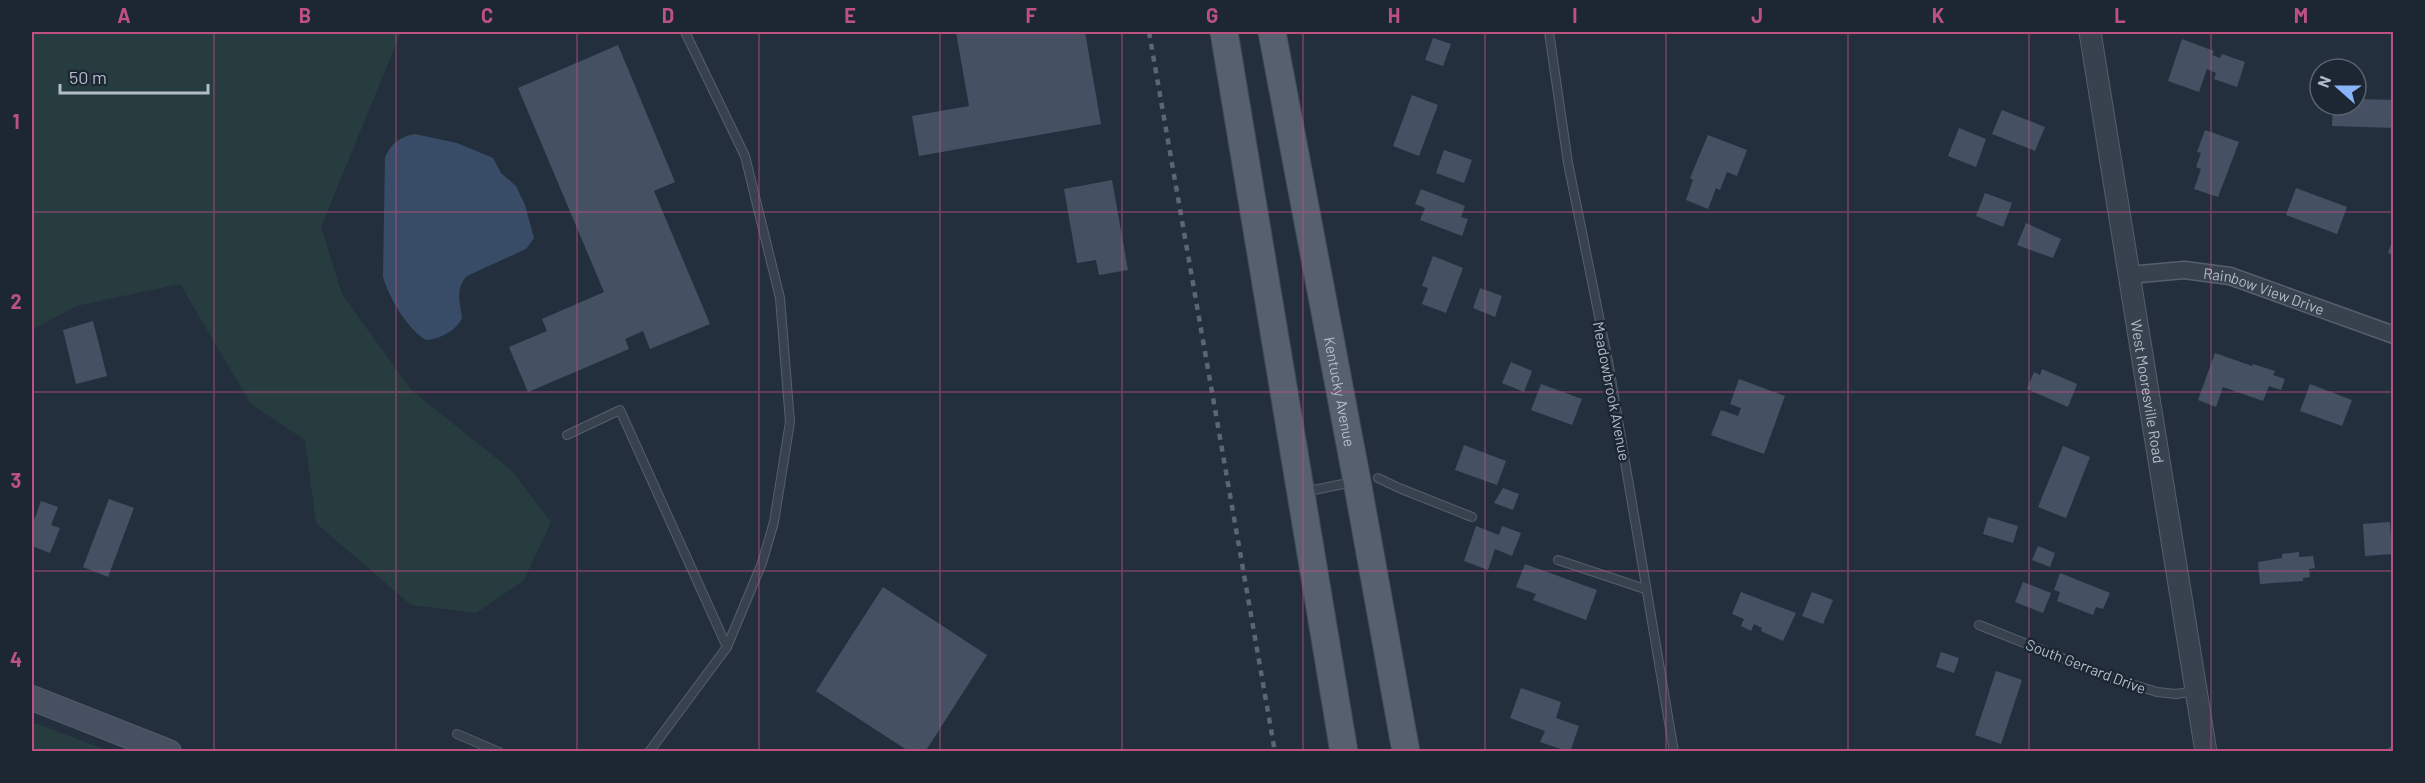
<svg xmlns="http://www.w3.org/2000/svg" width="2425" height="783" font-family="Barlow,sans-serif">
  <style>
    .green { fill: #263c3f }
    .water { fill: #394c67 }
    .lines { fill: none; stroke-linecap: round; stroke-linejoin: round }
    .stream { stroke: #394c67; stroke-width: 6 }
    .building { fill: #455162 }
    .service-casing { stroke: #565f6c; stroke-width: 10 }
    .minor-casing { stroke: #565f6c; stroke-width: 19 }
    .tertiary-casing { stroke: #565f6c; stroke-width: 23 }
    .secondary-casing { stroke: #565f6c; stroke-width: 26 }
    .primary-casing { stroke: #414a57; stroke-width: 29 }
    .service { stroke: #38414e; stroke-width: 8 }
    .minor { stroke: #38414e; stroke-width: 16 }
    .tertiary { stroke: #38414e; stroke-width: 21 }
    .secondary { stroke: #465061; stroke-width: 24 }
    .primary { stroke: #56606e; stroke-width: 27 }
    .rail { stroke: #5a6575; stroke-width: 4.5; stroke-dasharray: 6 6; stroke-linecap: butt }
    .grid { fill: none; stroke: #bd5182; stroke-width: 1.5; stroke-opacity: 0.55 }
    .labels { text-anchor: middle; dominant-baseline: central; stroke-width: 5; stroke-linejoin: round; paint-order: stroke }
    .street-label { font-size: 15px; fill: #b4bcc9; stroke: #1d2633 }
    .neatline { fill: none; stroke: #bd5182; stroke-width: 2 }
    .grid-label { font-size: 20px; text-anchor: middle; font-weight: bold; fill: #bd5182 }
  </style>
  <rect width="100%" height="100%" fill="#242f3e"/>
  <g class="green">
    <path d="M32 32H401L321 227 342 294 411 390 511 470 551 522 524 580 476 613 411 605 316 523 305 440 251 404 180 284 76 306 32 330Z"/>
    <path d="M32 722 109 751H32Z"/>
  </g>
  <path class="water" d="M415 134 457 143 493 158 501 173 516 186 525 205 534 238 526 249 467 276C455 288 460 303 462 318 456 331 440 339 426 340 407 329 389 297 383 277L385 157C392 143 399 137 415 134Z"/>
  <g class="lines">
    <path class="stream" d="M2388 752 2394 748"/>
  </g>
  <g class="building">
    <path d="M956 32H1085L1101 124 919 156 912 116 969 106Z"/>
    <path d="M1433 38 1451 44 1443 66 1425 60Z"/>
    <path d="M2182 39 2214 51 2212 55 2220 58 2222 54 2245 62 2237 87 2214 79 2216 73 2207 69 2199 92 2168 81Z"/>
    <path d="M618 45 675 182 654 191 710 324 650 349 643 331 625 339 629 349 528 392 509 347 547 331 542 319 604 292 518 88Z"/>
    <path d="M1412 95 1438 105 1419 156 1393 146Z"/>
    <path d="M2356 99 2394 100V128L2332 126 2333 105H2356Z"/>
    <path d="M2002 110 2045 127 2035 151 1992 134Z"/>
    <path d="M1959 128 1986 139 1976 167 1948 156Z"/>
    <path d="M2205 130 2239 142 2218 197 2194 189 2201 169 2196 167 2201 153 2197 152Z"/>
    <path d="M1708 135 1747 150 1737 176 1727 172 1720 190 1716 188 1708 209 1686 200 1693 180 1690 178Z"/>
    <path d="M1444 150 1472 160 1464 183 1436 173Z"/>
    <path d="M1112 180 1128 270 1099 275 1096 260 1077 263 1064 189Z"/>
    <path d="M2296 188 2347 207 2337 234 2286 215Z"/>
    <path d="M1421 189 1465 206 1461 217 1468 219 1462 236 1420 220 1425 208 1415 204Z"/>
    <path d="M1985 193 2012 203 2003 227 1976 216Z"/>
    <path d="M2026 223 2061 239 2053 258 2017 245Z"/>
    <path d="M2393 238H2394V255L2388 253Z"/>
    <path d="M1433 256 1463 268 1446 313 1422 304 1428 288 1422 286Z"/>
    <path d="M1480 288 1502 296 1495 317 1473 308Z"/>
    <path d="M93 321 107 376 76 384 63 330Z"/>
    <path d="M2215 353 2252 366 2253 364 2275 371 2273 375 2285 379 2281 390 2269 386 2263 401 2223 387 2216 407 2198 400Z"/>
    <path d="M1511 362 1532 371 1524 392 1502 383Z"/>
    <path d="M2042 369 2077 384 2068 407 2027 389 2034 372 2040 375Z"/>
    <path d="M1739 379 1785 396 1764 454 1711 435 1721 410 1738 416 1741 408 1730 404Z"/>
    <path d="M1541 384 1582 399 1572 425 1531 410Z"/>
    <path d="M2310 384 2352 400 2342 426 2300 411Z"/>
    <path d="M1464 445 1506 461 1497 485 1455 470Z"/>
    <path d="M2063 446 2090 457 2066 518 2038 507Z"/>
    <path d="M1503 488 1519 494 1513 510 1494 503Z"/>
    <path d="M109 499 134 508 108 577 83 567Z"/>
    <path d="M41 501 58 507 51 525 60 528 50 553 32 546V517L35 518Z"/>
    <path d="M1988 517 2018 526 2013 543 1983 534Z"/>
    <path d="M2390 522 2392 554 2365 556 2363 524Z"/>
    <path d="M1476 526 1499 535 1502 526 1521 533 1512 556 1495 549 1488 570 1464 561Z"/>
    <path d="M2038 546 2055 553 2050 567 2032 560Z"/>
    <path d="M2299 552V557L2313 556 2315 568 2309 569 2310 577 2303 578V581L2260 584 2258 562 2282 558V554Z"/>
    <path d="M1525 564 1597 590 1586 620 1533 600 1536 594 1516 587Z"/>
    <path d="M2060 573 2110 593 2103 609 2096 607 2093 615 2057 601 2060 592 2054 590Z"/>
    <path d="M2023 582 2051 593 2043 613 2015 602Z"/>
    <path d="M883 587 987 655 925 752H910L816 691Z"/>
    <path d="M1741 592 1796 613 1783 641 1761 631 1762 628 1754 624 1751 631 1741 626 1744 619 1732 614Z"/>
    <path d="M1812 592 1833 600 1823 624 1802 616Z"/>
    <path d="M1941 652 1959 658 1954 673 1936 667Z"/>
    <path d="M1996 671 2022 680 2001 744 1975 735Z"/>
    <path d="M1521 688 1561 702 1556 718 1579 726 1570 752 1540 742 1545 731 1510 718Z"/>
  </g>
  <g class="lines">
    <defs>
      <g id="service">
        <path d="M685 32 745 156 780 298 790 422 774 522 762 563 727 647"/>
        <path d="M1549 32 1568 163 1608 361 1674 752"/>
        <path d="M567 435 620 410 727 647 649 752"/>
        <path d="M1378 478 1399 488 1472 517"/>
        <path d="M1304 492 1353 482"/>
        <path d="M1558 560 1645 589"/>
        <path d="M1979 625 2115 679 2157 692 2176 694 2196 691"/>
        <path d="M457 734 499 752"/>
      </g>
      <g id="minor">
        <path id="s1" d="M2129 275 2184 270 2230 276 2394 335"/>
      </g>
      <g id="tertiary">
        <path id="s2" d="M2090 32 2206 752"/>
      </g>
      <path id="secondary" d="M32 698 169 752"/>
      <g id="primary">
        <path d="M1224 32 1344 752"/>
        <path id="s3" d="M1272 32 1357 481 1406 752"/>
      </g>
    </defs>
    <use href="#service" class="service-casing"/>
    <use href="#minor" class="minor-casing"/>
    <use href="#tertiary" class="tertiary-casing"/>
    <use href="#secondary" class="secondary-casing"/>
    <use href="#primary" class="primary-casing"/>
    <use href="#service" class="service"/>
    <use href="#minor" class="minor"/>
    <use href="#tertiary" class="tertiary"/>
    <use href="#secondary" class="secondary"/>
    <use href="#primary" class="primary"/>
    <path class="rail" d="M1149 32 1275 752"/>
  </g>
  <path class="grid" d="M214 32V752M396 32V752M577 32V752M759 32V752M940 32V752M1122 32V752M1303 32V752M1485 32V752M1666 32V752M1848 32V752M2029 32V752M2211 32V752M32 212H2394M32 392H2394M32 571H2394"/>
  <g class="labels">
    <g class="street-label">
      <text stroke="none"><textPath href="#s1" startOffset="138">Rainbow View Drive</textPath></text>
      <text stroke="none"><textPath href="#s3" startOffset="366">Kentucky Avenue</textPath></text>
      <text transform="translate(1612 391) rotate(79)">Meadowbrook Avenue</text>
      <text stroke="none"><textPath href="#s2" startOffset="364">West Mooresville Road</textPath></text>
      <text transform="translate(2086 666) rotate(21)">South Gerrard Drive</text>
    </g>
  </g>
  <rect width="2425" height="783" fill="none" stroke="#1d2633" stroke-width="66"/>
  <g transform="translate(2338 87) rotate(291)"><circle r="28" fill="#1d2633" stroke="#59626f" stroke-width="1.5"/>
  <path d="M0-4.5L10 22L0 15L-10 22Z" fill="#8ab4f8"/>
  <text y="-9" font-size="16" font-weight="bold" text-anchor="middle" fill="#b4bcc9">N</text>
  </g>
  <path d="M60 84v9h148v-9" fill="none" stroke="#b4bcc9" stroke-width="3"/>
  <text x="69" y="84" font-size="18" fill="#b4bcc9" stroke="#1d2633" stroke-width="4.5" paint-order="stroke">50 m</text>
  <rect x="33" y="33" width="2359" height="717" class="neatline"/>
  <g class="grid-label">
    <text x="124" y="23">A</text>
    <text x="305" y="23">B</text>
    <text x="487" y="23">C</text>
    <text x="668" y="23">D</text>
    <text x="850" y="23">E</text>
    <text x="1031" y="23">F</text>
    <text x="1212" y="23">G</text>
    <text x="1394" y="23">H</text>
    <text x="1575" y="23">I</text>
    <text x="1757" y="23">J</text>
    <text x="1938" y="23">K</text>
    <text x="2120" y="23">L</text>
    <text x="2301" y="23">M</text>
    <text x="16" y="129">1</text>
    <text x="16" y="309">2</text>
    <text x="16" y="488">3</text>
    <text x="16" y="667">4</text>
  </g>
</svg>
